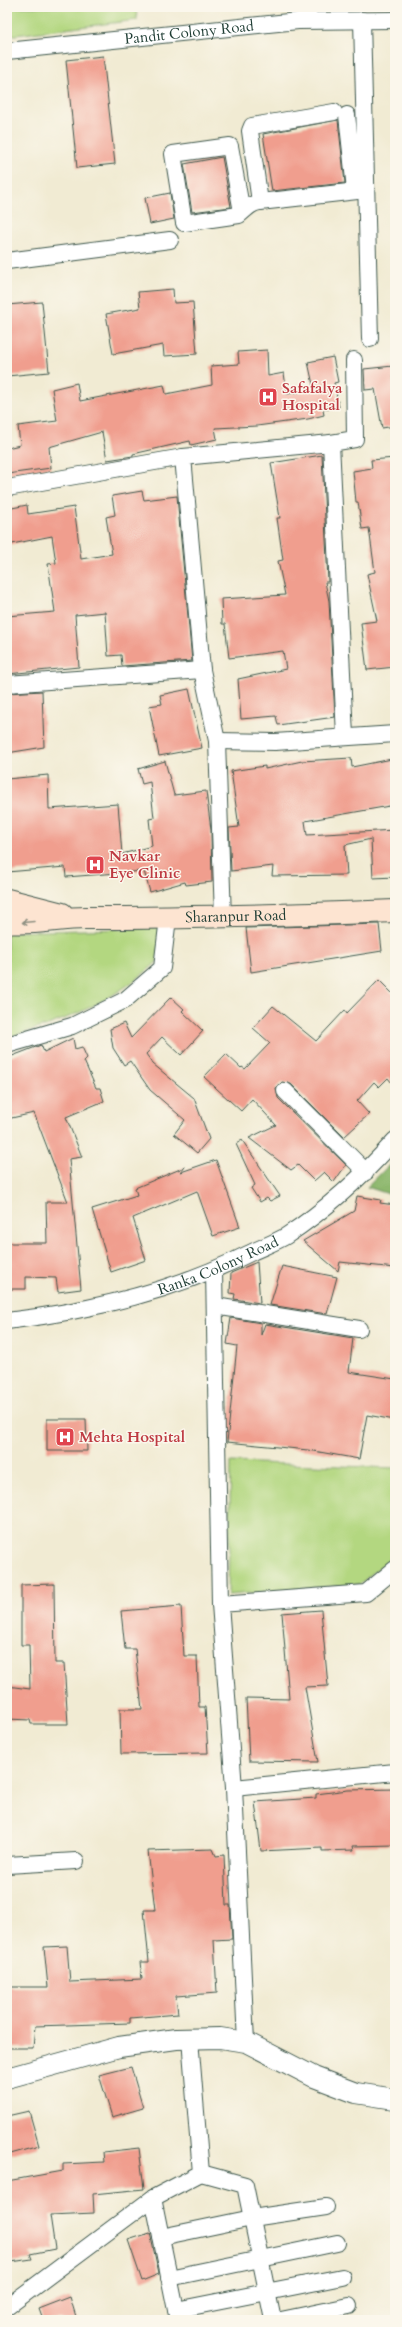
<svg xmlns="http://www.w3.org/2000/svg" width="402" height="2327" font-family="Cardo,serif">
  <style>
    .green { fill: #b3d780; stroke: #698a5a }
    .forest { fill: #8eb86e; stroke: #567a51 }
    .building { fill: #f09e8e }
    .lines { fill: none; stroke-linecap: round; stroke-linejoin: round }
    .minor-casing { stroke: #3e574c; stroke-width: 18 }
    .tertiary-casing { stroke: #3e574c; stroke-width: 22 }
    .secondary-casing { stroke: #3e574c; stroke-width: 24 }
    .minor { stroke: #fff; stroke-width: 16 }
    .tertiary { stroke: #fff; stroke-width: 20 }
    .secondary { stroke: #fde4d1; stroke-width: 22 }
    .oneway { stroke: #8e9082 }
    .labels { text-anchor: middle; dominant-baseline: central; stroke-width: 3; stroke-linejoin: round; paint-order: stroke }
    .street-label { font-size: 15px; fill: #1f3d34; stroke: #fbf7ec }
    .health-label { font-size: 15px; font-weight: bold; fill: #be3a42; stroke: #fbf7ec; text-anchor: start }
  </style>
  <rect width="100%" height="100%" fill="#fbf7ec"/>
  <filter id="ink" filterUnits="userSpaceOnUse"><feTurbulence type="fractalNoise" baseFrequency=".025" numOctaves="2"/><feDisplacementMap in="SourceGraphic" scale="8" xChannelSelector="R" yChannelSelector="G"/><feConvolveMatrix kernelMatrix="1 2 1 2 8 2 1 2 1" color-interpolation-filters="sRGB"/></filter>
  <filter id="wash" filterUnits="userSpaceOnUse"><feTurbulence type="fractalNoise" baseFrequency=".012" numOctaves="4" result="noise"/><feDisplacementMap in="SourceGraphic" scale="16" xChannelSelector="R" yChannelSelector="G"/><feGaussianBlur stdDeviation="0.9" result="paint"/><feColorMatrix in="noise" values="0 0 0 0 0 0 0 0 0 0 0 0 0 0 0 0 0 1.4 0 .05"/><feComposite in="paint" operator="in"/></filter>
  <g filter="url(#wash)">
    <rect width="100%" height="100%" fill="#f1ebd3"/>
    <g class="green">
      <path d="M7 7H136L137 20 7 36Z"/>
      <path d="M161 928 157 962C116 1000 61 1024 7 1037V932Z"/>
      <path d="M231 1462 395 1468V1554L360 1584 228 1595Z"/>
    </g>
    <path class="forest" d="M395 1159V1196L367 1187Z"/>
    <g id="blocks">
      <g class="building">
        <path d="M103 56 115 164 77 168 66 60Z"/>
        <path d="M338 120 345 183 272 191 263 134Z"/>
        <path d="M222 157 231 207 192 212 184 164Z"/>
        <path d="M170 193 174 219 150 224 145 198Z"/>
        <path d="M173 289 174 303 193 302 197 354 164 356 163 345 113 354 106 314 140 308 138 292Z"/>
        <path d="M42 302 49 372 7 376V305Z"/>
        <path d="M267 350 268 376 284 373 287 394 314 389 308 362 333 357 338 382 334 383 339 407 323 410 324 415 308 419 257 426 215 428 217 439 191 445 190 441 133 454V456L107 460 102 432 49 447 51 468 7 474V448L20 445 18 426 57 421 52 389 77 383 80 401 164 385 166 394 212 385 211 366 239 364 238 352Z"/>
        <path d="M393 366 395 426 382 428 375 389 365 390 364 369Z"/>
        <path d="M322 455 328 582H325L329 601 335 717 278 725 276 716 241 719 238 679 286 669 283 651 229 658 225 624H222L221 599 285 595 278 561 283 560 277 518H280L271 463Z"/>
        <path d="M395 458V667L367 670 361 623 377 621 367 574 375 572 369 528 362 529 358 502H356L353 471 372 468 371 460Z"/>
        <path d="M142 491 144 500 177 496 192 661 122 666 121 655 108 656 105 612 75 615 79 667 7 674V616L55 612 48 564 56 563 52 536 7 545V509L27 505 28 514 74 507 81 559 112 554 106 517 115 515 112 496Z"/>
        <path d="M189 689 202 748 159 756 149 706 162 704 160 695Z"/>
        <path d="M42 691 44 747 7 753V693Z"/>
        <path d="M351 758 352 767 392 759 395 775V805L305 821 307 835 395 830V877L373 878 371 839 345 845 347 875 272 876 273 866 231 871 229 828 239 827 231 771 265 766V769L302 761Z"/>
        <path d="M165 761 174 795 206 791 211 830 212 882 186 885 185 882 150 892 144 871 66 877 65 867 7 872V779L48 775 49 809 118 804 122 854 152 846 149 819 154 818 150 782 142 784 138 769Z"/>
        <path d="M379 924 382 951 251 972 246 928Z"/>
        <path d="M379 980 395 996V1087L388 1078 379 1087 374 1082 357 1101 369 1114 344 1137 291 1084 282 1082 276 1088 278 1098 346 1165 334 1182 324 1172 314 1181 298 1165 291 1170 249 1138 276 1125 252 1099 241 1111 204 1077 226 1054 241 1068 242 1067 245 1069 270 1043 253 1028 273 1006 316 1041 345 1010 347 1013Z"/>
        <path d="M171 997 184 1009 182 1011 203 1031 181 1055 162 1037 146 1054 153 1064 194 1098 209 1139 197 1153 174 1134 185 1120 150 1090 130 1061 124 1065 113 1048 110 1029 124 1023 131 1038Z"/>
        <path d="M73 1038 75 1049 82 1047 87 1058 84 1061 96 1088H100L104 1101 66 1117 82 1157 69 1159 81 1289 58 1292 56 1278 26 1277V1289H7V1243H47L46 1202H68L34 1113 7 1119V1058L41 1045 44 1052Z"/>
        <path d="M242 1140 280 1196 270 1201 267 1198 260 1202 251 1188 255 1185 236 1144Z"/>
        <path d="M216 1160 240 1227 213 1236 197 1191 133 1218 146 1260 111 1272 92 1209 137 1195 135 1188 185 1167 181 1172Z"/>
        <path d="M357 1196 381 1200 380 1203 395 1205V1268L340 1262 338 1271 303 1241 354 1211Z"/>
        <path d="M257 1262 260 1303 234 1299 235 1294 230 1293 231 1273Z"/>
        <path d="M282 1266 337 1277 327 1314 270 1305Z"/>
        <path d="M231 1318 261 1323V1335L265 1324 353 1338 349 1372 395 1379V1420L367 1415 359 1459 308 1450 227 1442 237 1346 227 1344Z"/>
        <path d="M47 1419H86L87 1451H47Z"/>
        <path d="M54 1584 55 1663H64L68 1724H31L30 1720 7 1719V1686L30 1689 29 1645H21V1585Z"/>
        <path d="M181 1606 184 1656H197L199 1707H205L208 1753 121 1754 120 1709H142L135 1649H125L121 1611Z"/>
        <path d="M321 1610 328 1686 305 1687 318 1762 249 1761 246 1698 289 1699 282 1613Z"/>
        <path d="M395 1789V1845L353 1846 354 1850 322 1851V1848L261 1851 255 1802 316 1798V1794L348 1790Z"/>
        <path d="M213 1849 216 1856 224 1855 226 1905H230L232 1939 214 1940 217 1993 176 1996 178 2014 130 2018V2023L35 2026 33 2048H7V1987H48L44 1947 67 1946 70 1982 142 1979 140 1962H149L144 1910H155L148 1851Z"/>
        <path d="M131 2067 143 2108 112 2117 99 2075Z"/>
        <path d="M29 2111 39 2146 7 2155V2116Z"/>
        <path d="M139 2148 144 2189 93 2194 94 2213 50 2215 55 2249 30 2254 32 2259 11 2262 7 2241V2229H10L7 2208V2181L63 2171V2164L104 2162 103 2152Z"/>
        <path d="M150 2233 159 2274 142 2281 128 2240Z"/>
        <path d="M70 2297 77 2320H43L39 2309Z"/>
      </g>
    </g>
  </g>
  <g filter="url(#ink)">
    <use href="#blocks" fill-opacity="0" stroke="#3e574c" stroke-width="1"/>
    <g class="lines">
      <defs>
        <g id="minor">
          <path d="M362 20 370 339"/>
          <path id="s1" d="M7 51 298 21 395 20"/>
          <path d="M347 115 355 190"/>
          <path d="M260 202 250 131 252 126 334 112"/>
          <path d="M242 212 230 146 173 154 184 223 239 215C247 209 249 204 260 202L366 190"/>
          <path d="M7 261 170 240"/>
          <path d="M331 443 355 439 354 360"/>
          <path d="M7 488 183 457"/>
          <path d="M7 684 202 670"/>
          <path d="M217 741 275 742 395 734"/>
          <path d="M223 918 217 741 202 670 183 457 331 443 345 736"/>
          <path d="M7 1045 72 1026 125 1000 162 968 168 918"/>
          <path d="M285 1091 366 1172"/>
          <path d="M214 1271 220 1604 366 1593 395 1569"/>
          <path d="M215 1306 359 1329"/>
          <path id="s2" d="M7 1321C91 1311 172 1292 248 1254 260 1248 274 1243 286 1236 327 1209 363 1176 395 1140"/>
          <path d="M220 1604 234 1788 246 2042"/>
          <path d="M234 1788 395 1772"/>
          <path d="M7 1865 76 1861"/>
          <path d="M201 2173 245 2185 273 2320"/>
          <path d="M153 2198 201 2173 190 2039"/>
          <path d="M161 2237 252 2218 326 2207"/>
          <path d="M169 2278 337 2243"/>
          <path d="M7 2307 153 2198 178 2320"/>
          <path d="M176 2310 342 2277"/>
          <path d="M281 2320 349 2306"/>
        </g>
        <path id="tertiary" d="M7 2078 119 2047 176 2039 220 2038 246 2042 314 2077 356 2093 395 2099"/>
        <g id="secondary">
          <path d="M7 900 62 914"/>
          <path id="s3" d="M7 922C33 925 59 918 86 918 189 918 292 915 395 911"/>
        </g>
      </defs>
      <use href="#minor" class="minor-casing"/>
      <use href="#tertiary" class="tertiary-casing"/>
      <use href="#secondary" class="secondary-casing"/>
      <use href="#minor" class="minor"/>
      <use href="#tertiary" class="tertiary"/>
      <use href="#secondary" class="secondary"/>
    </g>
    <defs><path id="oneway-shaft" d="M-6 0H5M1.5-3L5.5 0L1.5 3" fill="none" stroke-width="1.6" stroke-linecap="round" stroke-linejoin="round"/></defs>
    <use class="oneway" href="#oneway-shaft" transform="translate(28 922) rotate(175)"/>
  </g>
  <defs>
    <symbol id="hospital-square" viewBox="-11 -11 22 22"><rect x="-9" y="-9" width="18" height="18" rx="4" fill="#e0444e" stroke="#fbf7ec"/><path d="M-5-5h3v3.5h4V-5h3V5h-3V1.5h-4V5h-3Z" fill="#fff"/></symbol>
  </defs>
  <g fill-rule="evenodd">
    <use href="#hospital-square" x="257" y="386" width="22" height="22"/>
    <use href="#hospital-square" x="84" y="854" width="22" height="22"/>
    <use href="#hospital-square" x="54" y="1426" width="22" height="22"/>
  </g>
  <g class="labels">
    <g class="street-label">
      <text stroke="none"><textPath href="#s1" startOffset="183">Pandit Colony Road</textPath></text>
      <text stroke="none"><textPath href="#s3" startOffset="229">Sharanpur Road</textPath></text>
      <text stroke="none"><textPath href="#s2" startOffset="219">Ranka Colony Road</textPath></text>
    </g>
    <g class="health-label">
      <text x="282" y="388">Safafalya<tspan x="282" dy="17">Hospital</tspan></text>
      <text x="109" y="856">Navkar<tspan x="109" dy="17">Eye Clinic</tspan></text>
      <text x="79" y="1437">Mehta Hospital</text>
    </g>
  </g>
  <rect width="402" height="2327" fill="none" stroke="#fbf7ec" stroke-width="24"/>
</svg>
